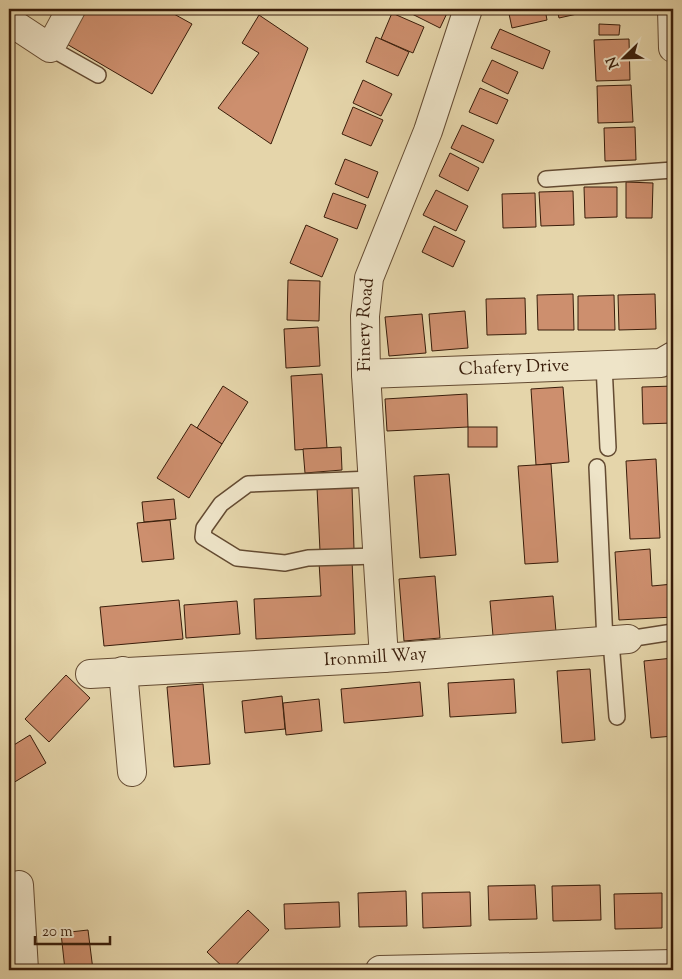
<svg xmlns="http://www.w3.org/2000/svg" width="682" height="979" font-family="'Sorts Mill Goudy',serif">
  <style>
    .building { fill: #cd8f6e; stroke: #391d0a }
    .lines { fill: none; stroke-linecap: round; stroke-linejoin: round }
    .lane-casing { stroke: #644b32; stroke-width: 18 }
    .street-casing { stroke: #644b32; stroke-width: 30 }
    .lane { stroke: #eee4c8; stroke-width: 15 }
    .street { stroke: #eee4c8; stroke-width: 28 }
    .labels { text-anchor: middle; dominant-baseline: central; stroke-width: 4; stroke-linejoin: round; paint-order: stroke }
    .street-label { font-size: 18px; fill: #391d0a; stroke: #eee4c8 }
  </style>
  <rect width="100%" height="100%" fill="#e5d5aa"/>
  <filter id="stains"><feTurbulence type="fractalNoise" baseFrequency=".004" numOctaves="4"/><feColorMatrix values="0 0 0 0 .2 0 0 0 0 .09 0 0 0 0 .02 0 0 0 .5 -.17"/></filter>
  <radialGradient id="worn" r=".72"><stop offset=".6" stop-color="#630" stop-opacity="0"/><stop offset="1" stop-color="#630" stop-opacity=".3"/></radialGradient>
  <g class="building">
    <path d="M85 9H165L192 24 152 94 65 43Z"/>
    <path d="M402 9H449L440 28Z"/>
    <path d="M508 9H545L547 20 512 28Z"/>
    <path d="M557 9H595V10L559 18Z"/>
    <path d="M392 13 424 27 413 53 381 39Z"/>
    <path d="M259 15 308 48 271 144 218 108 259 53 242 43Z"/>
    <path d="M599 24 620 25 619 35H599Z"/>
    <path d="M500 29 550 51 543 69 491 48Z"/>
    <path d="M376 37 409 52 398 76 366 62Z"/>
    <path d="M629 39 630 80 596 81 594 40Z"/>
    <path d="M492 60 518 72 508 94 482 81Z"/>
    <path d="M363 80 392 94 381 116 353 103Z"/>
    <path d="M631 85 633 122 598 123 597 86Z"/>
    <path d="M480 88 508 100 497 124 469 112Z"/>
    <path d="M353 107 383 120 371 146 342 134Z"/>
    <path d="M462 125 494 140 483 163 451 148Z"/>
    <path d="M635 127 636 160 605 161 604 128Z"/>
    <path d="M450 153 479 168 468 191 439 176Z"/>
    <path d="M345 159 378 172 368 198 335 184Z"/>
    <path d="M626 182 653 183 652 218H626Z"/>
    <path d="M584 187H617V217L585 218Z"/>
    <path d="M436 190 468 206 456 231 423 215Z"/>
    <path d="M573 191 574 225 541 226 539 192Z"/>
    <path d="M333 193 366 205 357 229 324 217Z"/>
    <path d="M535 193 536 227 503 228 502 194Z"/>
    <path d="M306 225 338 239 322 277 290 263Z"/>
    <path d="M434 226 465 241 453 267 422 252Z"/>
    <path d="M288 280 320 281 319 321 287 320Z"/>
    <path d="M573 294 574 330H538L537 295Z"/>
    <path d="M655 294 656 329 619 330 618 295Z"/>
    <path d="M614 295 615 330H578V296Z"/>
    <path d="M525 298 526 334 487 335 486 299Z"/>
    <path d="M465 311 468 348 432 351 429 314Z"/>
    <path d="M422 314 426 353 389 356 385 317Z"/>
    <path d="M318 327 320 366 286 368 284 329Z"/>
    <path d="M322 374 327 448 295 450 291 376Z"/>
    <path d="M223 386 248 402 222 444 197 428Z"/>
    <path d="M673 386V423L643 424 642 387Z"/>
    <path d="M563 387 569 462 536 465 531 389Z"/>
    <path d="M467 394 468 427 387 431 385 399Z"/>
    <path d="M191 424 222 444 189 498 157 478Z"/>
    <rect x="468" y="427" width="29" height="20"/>
    <path d="M341 447 342 470 305 473 303 449Z"/>
    <path d="M656 459 660 538 630 539 626 461Z"/>
    <path d="M551 464 558 562 525 564 518 466Z"/>
    <path d="M449 474 456 555 420 558 414 476Z"/>
    <path d="M352 487 354 549 320 551 317 488Z"/>
    <path d="M174 499 176 519 144 522 142 502Z"/>
    <path d="M170 520 174 559 142 562 137 523Z"/>
    <path d="M650 549 652 586 673 584V617L619 620 615 552Z"/>
    <path d="M352 560 355 634 256 639 254 599 321 596 319 562Z"/>
    <path d="M435 576 440 638 404 641 399 579Z"/>
    <path d="M553 596 556 632 493 636 490 601Z"/>
    <path d="M179 600 183 639 104 646 100 607Z"/>
    <path d="M237 601 240 634 186 638 184 605Z"/>
    <path d="M673 658V736L651 738 644 661Z"/>
    <path d="M590 669 595 740 562 743 557 671Z"/>
    <path d="M66 675 90 698 49 742 25 719Z"/>
    <path d="M514 679 516 713 450 717 448 683Z"/>
    <path d="M420 682 423 716 344 723 341 689Z"/>
    <path d="M203 684 210 764 174 767 167 687Z"/>
    <path d="M282 696 285 729 245 733 242 701Z"/>
    <path d="M319 699 322 731 286 735 283 703Z"/>
    <path d="M30 735 46 763 13 783 9 776V748Z"/>
    <path d="M535 885 537 919 489 920 488 886Z"/>
    <path d="M600 885 601 920 553 921 552 886Z"/>
    <path d="M406 891 407 926 359 927 358 893Z"/>
    <path d="M470 892 471 926 423 928 422 893Z"/>
    <path d="M662 893V928L615 929 614 894Z"/>
    <path d="M339 902 340 927 285 929 284 904Z"/>
    <path d="M248 910 269 930 231 970H226L207 952Z"/>
    <path d="M88 930 93 970H65L61 933Z"/>
  </g>
  <g class="lines">
    <defs>
      <g id="lane">
        <path d="M50 48 98 75"/>
        <path d="M546 179 673 170"/>
        <path d="M604 365 608 448"/>
        <path d="M597 467 605 642"/>
        <path d="M372 479 248 484 221 504 204 528 203 537 237 558 285 563 308 558 377 556"/>
        <path d="M628 639 673 632"/>
        <path d="M611 641 617 717"/>
      </g>
      <g id="street">
        <path d="M672 9 673 48"/>
        <path d="M9 21 50 48 71 9"/>
        <path id="s1" d="M366 374 661 363 673 356"/>
        <path id="s2" d="M384 658 366 374 365 316 369 278 428 131 468 9"/>
        <path d="M123 671 132 772"/>
        <path id="s3" d="M90 674 384 658 628 639"/>
        <path d="M19 885 24 970"/>
        <path d="M380 970 673 964"/>
      </g>
    </defs>
    <use href="#lane" class="lane-casing"/>
    <use href="#street" class="street-casing"/>
    <use href="#lane" class="lane"/>
    <use href="#street" class="street"/>
  </g>
  <g class="labels">
    <g class="street-label">
      <text stroke="none"><textPath href="#s2" startOffset="334">Finery Road</textPath></text>
      <text stroke="none"><textPath href="#s1" startOffset="148">Chafery Drive</textPath></text>
      <text stroke="none"><textPath href="#s3" startOffset="286">Ironmill Way</textPath></text>
    </g>
  </g>
  <rect width="682" height="979" fill="none" stroke="#e5d5aa" stroke-width="30"/>
  <rect x="10" y="10" width="662" height="959" fill="none" stroke="#391d0a" stroke-width="2.5"/>
  <rect x="15" y="15" width="652" height="949" fill="none" stroke="#391d0a"/>
  <g transform="translate(624 58) rotate(247)" stroke="#eee4c8" stroke-width="4" paint-order="stroke">
  <path d="M0-4L9 19L0 12L-9 19Z" fill="#391d0a"/>
  <text y="-8" font-size="14" font-weight="bold" text-anchor="middle" fill="#391d0a">N</text>
  </g>
  <path d="M35 936v8h75v-8" fill="none" stroke="#391d0a" stroke-width="2.5"/>
  <text x="42" y="936" font-size="15" fill="#391d0a" stroke="#eee4c8" stroke-width="4" paint-order="stroke">20 m</text>
  <rect width="100%" height="100%" filter="url(#stains)"/>
  <rect width="100%" height="100%" fill="url(#worn)"/>
</svg>
